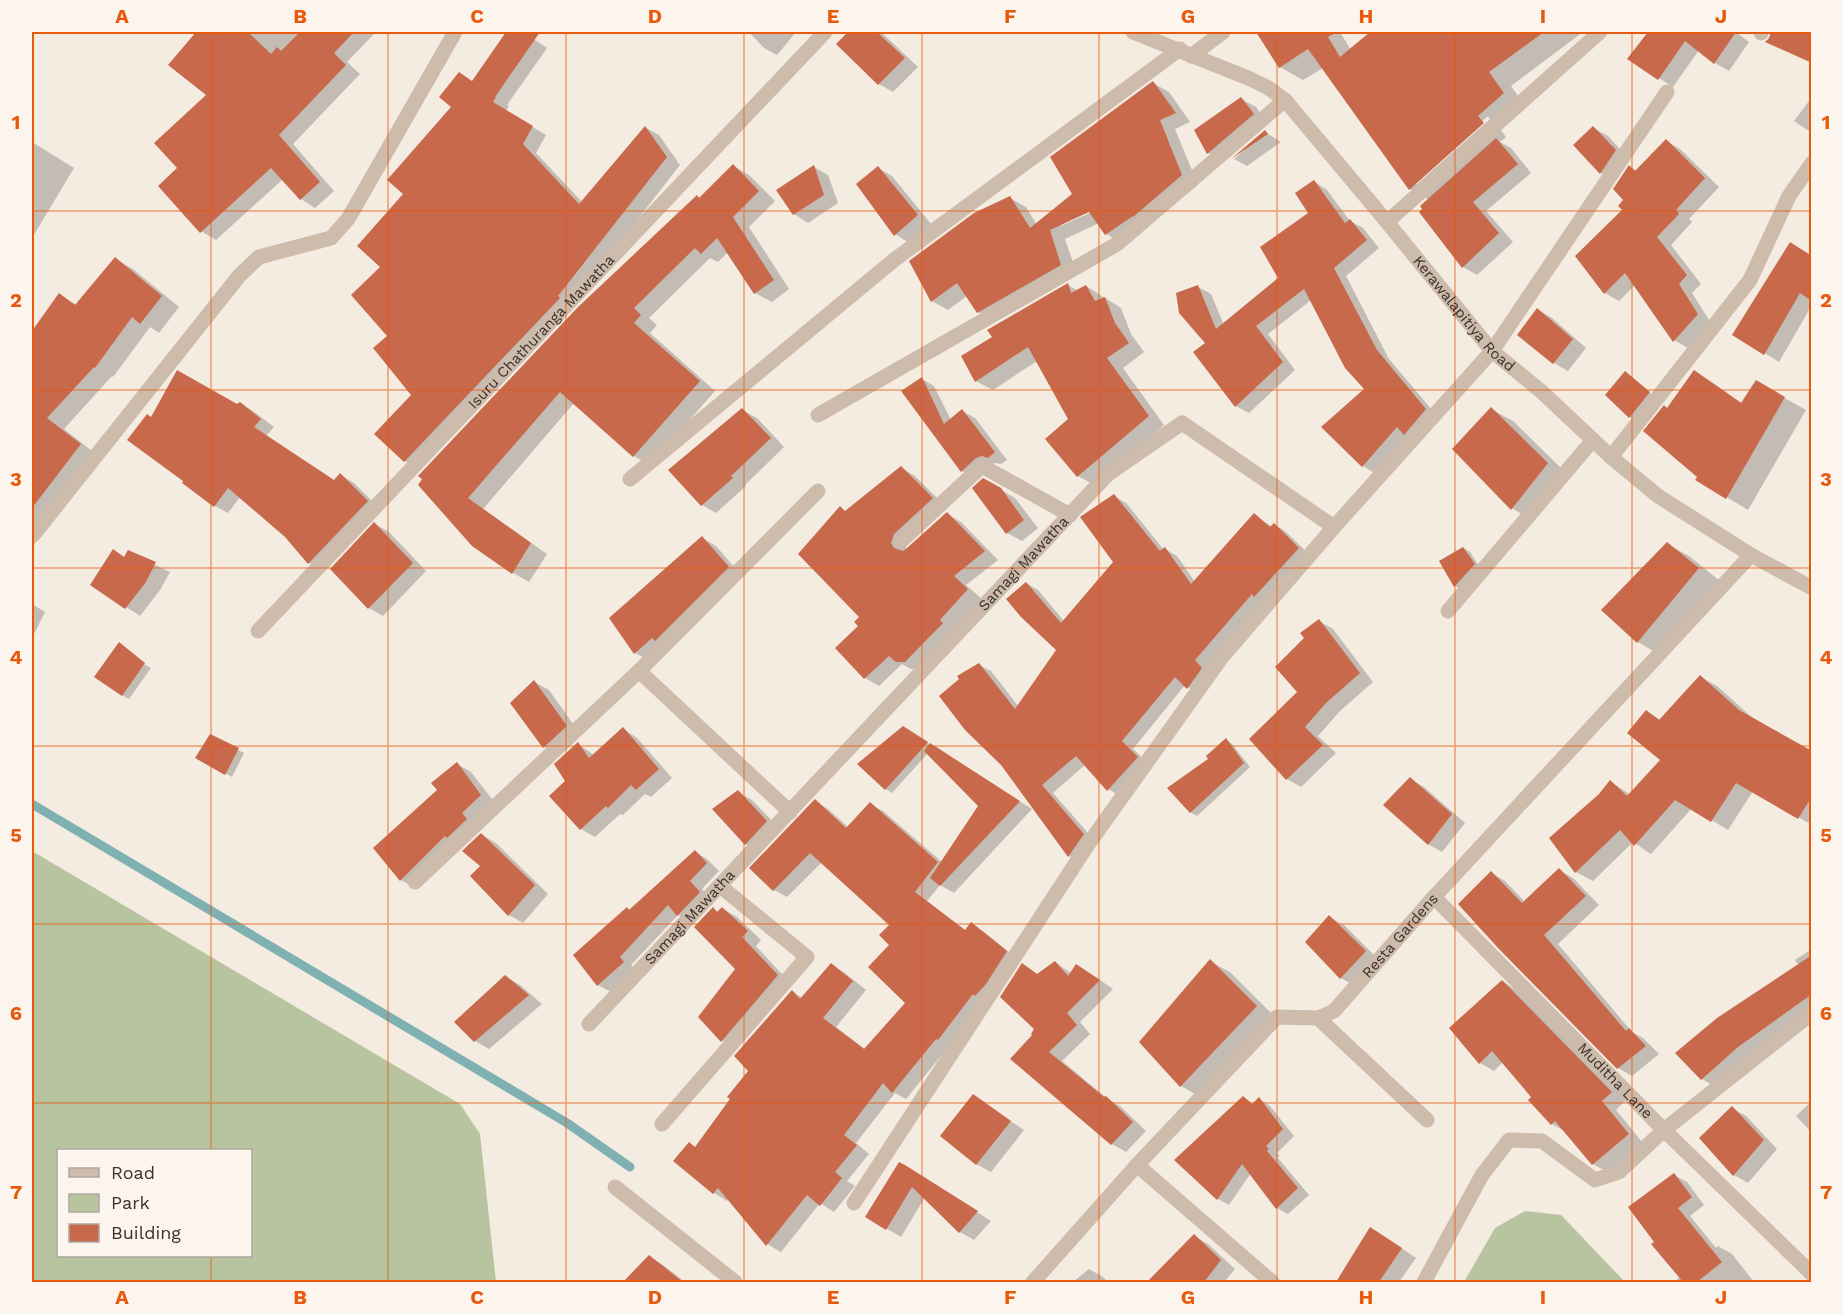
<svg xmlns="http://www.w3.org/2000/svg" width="1843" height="1314" font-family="'Work Sans',sans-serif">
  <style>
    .green { fill: #b8c4a0; fill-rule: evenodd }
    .shadow { fill: #0003; fill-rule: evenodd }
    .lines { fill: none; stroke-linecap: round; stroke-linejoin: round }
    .stream { stroke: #7fb0b2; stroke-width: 9 }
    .building { fill: #c8694b }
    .minor { stroke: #cdbbac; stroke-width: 15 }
    .grid { fill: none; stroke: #e8590c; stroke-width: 1.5; stroke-opacity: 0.55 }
    .labels { text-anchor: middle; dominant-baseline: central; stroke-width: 6; stroke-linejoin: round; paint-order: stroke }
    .street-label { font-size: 15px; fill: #3b302b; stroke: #fbf5ee }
    .neatline { fill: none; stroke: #e8590c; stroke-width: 2 }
    .grid-label { font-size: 20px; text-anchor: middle; font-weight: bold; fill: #e8590c }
  </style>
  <rect width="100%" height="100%" fill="#f4ebe1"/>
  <g class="green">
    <path d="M32 851 460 1104 480 1134 496 1282H32ZM58 1150H250V1256H58Z"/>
    <path d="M1525 1211 1561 1215 1625 1282H1464L1495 1228Z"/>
  </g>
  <g class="shadow">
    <path d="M198 32H373L375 33 347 62 360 74 293 144 334 191 315 208 301 199 283 179 216 240 201 231 179 169 208 95 171 65Z"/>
    <path d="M508 32H523L547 48 507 105 509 106 506 111 546 135 536 153 582 202 646 128 659 135 680 165 571 305 418 469 405 461 376 434 413 395 389 336 382 267 405 194 473 82Z"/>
    <path d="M749 32H796L777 55 764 48Z"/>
    <path d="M850 32H881L918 67 893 92 879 84 838 44Z"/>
    <path d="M1272 32H1340L1351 50 1372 32H1583L1511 86 1526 107 1501 130 1506 137 1500 142 1511 148 1531 173 1486 211 1513 242 1477 275 1463 267 1429 200 1410 189 1323 68 1303 80 1280 67 1262 38ZM1488 116 1490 119 1416 185V181Z"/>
    <path d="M1665 32H1736L1749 42 1729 71 1715 63 1699 50 1673 87 1629 59 1657 44Z"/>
    <path d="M1153 83 1169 92 1190 122 1175 129 1198 185 1122 243 1106 234 1099 223 1065 239 1077 274 994 321 978 312 967 296 948 310 932 301 1010 198 1026 207 1037 225 1074 195ZM1095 207 1096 210 1061 226 1066 221Z"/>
    <path d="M1812 97V133L1794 121Z"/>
    <path d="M1241 99 1256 107 1267 123 1223 161 1208 153Z"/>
    <path d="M1593 128 1608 136 1629 159 1614 181 1601 173Z"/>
    <path d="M1265 132 1281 142 1247 166 1234 159Z"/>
    <path d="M1666 141 1680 149 1719 187 1689 219 1692 222 1671 245 1701 284 1692 293 1711 323 1688 348 1674 340 1635 285 1619 301 1605 293 1624 210 1630 167 1637 171Z"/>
    <path d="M32 142 74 168 32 238Z"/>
    <path d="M733 166 749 175 775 201 749 227 789 289 772 302 755 293 728 252 718 262 710 258 649 318 657 325 650 333 715 391 650 465 634 456 574 403 483 509 547 554 529 582 513 573 420 485Z"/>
    <path d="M814 167 828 175 838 203 808 223 794 214 778 190Z"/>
    <path d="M878 168 892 176 931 224 909 243 895 234Z"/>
    <path d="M1315 182 1327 190 1350 221 1363 228 1379 248 1346 276 1389 359 1438 417 1376 474 1363 466 1324 427 1366 389 1311 300 1268 334 1295 370 1249 413 1236 406 1207 343 1198 287 1211 294 1224 325 1280 279 1310 213Z"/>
    <path d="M115 259 133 269 179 307 159 333 150 327 113 377 112 376 64 429 97 455 60 512 32 547V338L44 325 59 295 77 305Z"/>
    <path d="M1812 272V305L1779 362 1734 334Z"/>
    <path d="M1068 285 1078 291 1086 286 1121 308 1131 334 1144 352 1123 368 1164 425 1094 485 1078 476 1069 420 1037 361 993 390 976 381 994 338Z"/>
    <path d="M1538 310 1552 318 1586 348 1568 371 1554 363 1519 334Z"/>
    <path d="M1695 372 1716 385 1743 404 1756 382 1806 410 1748 510 1697 479 1699 477 1668 409Z"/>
    <path d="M1625 373 1655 397 1637 421 1630 417 1607 395Z"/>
    <path d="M922 379 934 386 951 420 962 411 975 418 1007 460 1001 464 995 463 989 465 975 479 962 471Z"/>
    <path d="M240 403 253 411 274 427 266 436 335 482 341 475 354 483 380 509 322 570 309 563 286 536 240 497 228 513 215 506 185 481 152 418 238 406Z"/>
    <path d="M1491 409 1513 421 1569 476 1533 521 1512 508Z"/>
    <path d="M742 410 757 418 784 447 745 485 746 486 716 513 702 505Z"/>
    <path d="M901 468 915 476 946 507 908 542 904 553 947 514 961 522 998 560 966 585 981 598 920 669H911L902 664 879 686 865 678 861 617 840 508 847 512Z"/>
    <path d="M984 480 1015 498 1038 528 1022 541 1007 533 974 488Z"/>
    <path d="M1114 496 1126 503 1164 550 1165 549 1177 556 1195 582 1254 515 1272 527 1274 524 1285 531 1310 555 1199 695 1185 685 1133 749 1149 764 1120 796 1108 789 1086 764 1053 793 1095 841 1080 863 1069 856 1002 764 979 665 991 671 1019 707 1058 650 1026 583 1038 590 1064 621 1115 562Z"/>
    <path d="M375 524 389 532 426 571 383 616 369 608Z"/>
    <path d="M702 538 716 546 742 576 650 661 635 653 611 618Z"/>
    <path d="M1667 544 1689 556 1720 581 1660 655 1638 642 1603 610Z"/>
    <path d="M1463 548 1470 552 1481 569 1461 589 1455 586Z"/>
    <path d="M113 551 126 558 128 552 170 572 160 590 140 616 92 585Z"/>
    <path d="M32 604 45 612 32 638Z"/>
    <path d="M1319 621 1333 629 1373 682 1340 711 1318 736 1336 753 1301 787 1287 779 1306 638Z"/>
    <path d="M116 649 151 668 129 699 122 695Z"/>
    <path d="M1700 677 1717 686 1755 720 1812 753V825L1753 791 1728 830 1692 808 1651 854 1633 842 1593 881 1576 872 1551 838 1600 795 1611 782 1631 795 1662 760 1646 711 1661 720Z"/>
    <path d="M534 682 549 690 580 734 558 755 544 747Z"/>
    <path d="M623 729 637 738 672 778 651 797 645 794 623 815 620 814 595 837 581 829 567 781 578 744 594 755Z"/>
    <path d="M910 732 1032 809 954 893 940 885 927 901 966 931 971 924 984 932 1019 960 906 1099 895 1093 856 1143 869 1154 847 1181 855 1186 834 1212 820 1203 781 1252 767 1244 729 1199 727 1201 714 1193 675 1161 696 1148 749 1071 792 992 803 998 831 965 845 973 866 990 836 1027 865 1049 907 1003 891 945 892 925 822 862 787 897 774 890 815 801 828 809 849 828 870 804 883 811 942 862 980 806 928 753 892 793 886 789 859 764Z"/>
    <path d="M1226 740 1232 744 1250 767 1197 816 1190 812 1210 759Z"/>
    <path d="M238 750 244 753 232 777 198 757Z"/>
    <path d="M457 764 471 772 495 803 416 888 401 880 375 848 439 791Z"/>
    <path d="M1410 779 1424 787 1465 823 1442 852 1428 844Z"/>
    <path d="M738 792 752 800 781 830 760 852 745 844Z"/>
    <path d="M482 835 496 843 548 894 523 923 509 915 482 866Z"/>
    <path d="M695 852 707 859 719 871 702 889 711 900 691 922 678 915 631 965 635 969 611 992 598 985 575 955 630 911Z"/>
    <path d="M1559 870 1573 878 1599 905 1558 944 1632 1032 1643 1038 1659 1054 1632 1076 1618 1068 1491 873 1505 881 1525 902Z"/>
    <path d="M713 909 718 912 723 909 737 917 761 940 756 946 791 984 736 1049 722 1040 737 969Z"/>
    <path d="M1329 917 1344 925 1379 960 1355 986 1341 978 1307 942Z"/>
    <path d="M1812 949V1010L1716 1087 1702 1079 1678 1053 1799 966 1795 960Z"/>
    <path d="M1210 961 1231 973 1277 1019 1202 1098 1181 1086Z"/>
    <path d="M1055 962 1072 974H1091L1113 989 1080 1022 1090 1034 1062 1061 1108 1099 1120 1106 1146 1131 1126 1152 1112 1144 1034 1035 1036 1029 1023 965 1039 975Z"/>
    <path d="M505 976 520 985 542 1004 489 1049 475 1041Z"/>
    <path d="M1502 981 1516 990 1626 1100 1616 1110 1643 1143 1607 1172 1593 1164 1566 1132 1552 1124 1533 1097 1503 1062 1494 1071 1480 1063Z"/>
    <path d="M973 1096 1024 1130 991 1172 976 1164Z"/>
    <path d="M1243 1097 1254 1104 1259 1099 1270 1106 1294 1136 1277 1153 1280 1156 1277 1157 1309 1195 1288 1214 1277 1208 1251 1173 1229 1205 1218 1199 1176 1160Z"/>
    <path d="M1812 1101V1133L1796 1116Z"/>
    <path d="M1732 1108 1746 1116 1777 1149 1748 1183 1734 1175 1701 1138Z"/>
    <path d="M914 1172 991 1221 974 1240 960 1232 925 1197 901 1237 867 1217Z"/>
    <path d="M1674 1175 1687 1182 1704 1205 1690 1216 1716 1248 1718 1246 1732 1254 1754 1282H1679L1677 1279 1680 1277Z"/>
    <path d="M1194 1236 1208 1244 1235 1269 1224 1282H1161L1155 1276Z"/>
    <path d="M1385 1237 1416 1258 1399 1282H1354L1343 1275Z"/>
    <path d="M649 1257 663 1265 685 1282H625Z"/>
    <path d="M1089 1269 1103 1277 1108 1282H1073Z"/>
  </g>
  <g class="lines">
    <path class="stream" d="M32 804 567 1123 630 1167"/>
  </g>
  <g class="building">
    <path d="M196 32H248L271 54 277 47 281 51 300 32H354L334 53 346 65 279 135 320 182 300 200 271 168 200 233 158 186 177 168 154 143 206 95 168 65Z"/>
    <path d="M506 32H540L495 97H496L493 102 533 126 523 144 579 204 645 126 667 157 558 296 560 298 404 462 374 434 411 395 373 348 387 336 351 295 380 267 357 246 403 194 387 180 451 107 439 97 459 72 472 81Z"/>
    <path d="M848 32H877L905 58 878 85 836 44Z"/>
    <path d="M1256 32H1337L1328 37 1340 57 1370 32H1544L1489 72 1504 93 1478 116 1484 123 1409 190 1308 49 1279 68Z"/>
    <path d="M1648 32H1736L1714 64 1685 41 1658 80 1627 59Z"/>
    <path d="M1771 32H1812V63L1765 42 1769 38Z"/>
    <path d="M1153 81 1176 113 1160 120 1182 175 1133 217V216L1105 235 1089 212 1050 230 1061 265 977 313 957 283 931 302 909 261 974 213 1010 196 1030 228 1072 194 1050 157Z"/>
    <path d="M1241 97 1254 114 1207 154 1194 130Z"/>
    <path d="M1593 126 1616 150 1600 174 1573 145Z"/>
    <path d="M1265 130 1268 134 1231 159Z"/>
    <path d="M1496 138 1518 164 1473 202 1499 233 1462 268 1419 212 1422 209 1420 206Z"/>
    <path d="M1666 139 1705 178 1676 210 1679 214 1657 237 1687 275 1679 284 1698 314 1673 342 1625 273 1604 294 1575 256 1622 210 1618 206 1623 200 1613 189 1629 165 1635 171Z"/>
    <path d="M733 164 759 191 733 217 774 280 754 294 717 238 701 254 695 248 634 308 641 315 634 323 700 381 633 457 560 392 468 498 531 543 512 574 472 546 418 485 422 479 418 476 577 308 697 195 699 198Z"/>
    <path d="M814 165 824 195 793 215 776 190Z"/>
    <path d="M878 166 918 215 894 236 856 184Z"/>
    <path d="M1314 180 1345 223 1350 219 1367 240 1334 268 1377 350 1426 409 1404 435 1397 427 1362 467 1321 427 1364 389 1345 368 1304 289 1256 326 1283 362 1235 407 1193 352 1205 343 1179 313 1176 293 1198 285 1216 329 1278 278 1260 247 1308 213 1295 193Z"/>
    <path d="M1790 242 1812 256V301L1800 293 1764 355 1732 335Z"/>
    <path d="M115 257 162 296 140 324 132 317 95 368 94 367 47 418 81 444 32 508V331L59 293 75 305Z"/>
    <path d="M1068 283 1071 293 1086 285 1095 301 1105 297 1115 323 1129 343 1107 358 1149 416 1077 477 1045 439 1068 419 1028 347 975 382 961 356 992 337 987 330Z"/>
    <path d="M1537 308 1573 339 1553 364 1517 335Z"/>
    <path d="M177 370 237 404 240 402 261 419 254 427 334 480 340 473 368 501 308 564 285 537 228 488 214 507 182 483 183 481 127 440 147 414 151 417Z"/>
    <path d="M1694 370 1741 403 1756 380 1785 397 1726 499 1695 480 1697 477 1643 431 1664 405 1667 408Z"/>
    <path d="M1625 371 1650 392 1629 418 1605 395Z"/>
    <path d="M922 377 944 424 962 409 995 452 988 458 982 456 976 458 961 472 901 391Z"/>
    <path d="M1491 407 1548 463 1511 510 1452 449Z"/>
    <path d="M742 408 771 438 731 476 733 478 701 506 668 470Z"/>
    <path d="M901 466 933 498 894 534 891 543 894 548 903 551 907 548 947 512 985 551 954 576 968 589 940 620 943 623 905 662H896L889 656 864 679 835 648 858 626 854 622 859 617 798 554 840 506 845 511Z"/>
    <path d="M983 478 1001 488 1024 520 1006 534 972 488Z"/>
    <path d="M1114 494 1160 551 1165 547 1191 584 1254 513 1270 527 1274 523 1299 548 1254 597 1252 594 1195 660 1202 668 1187 689 1175 677 1122 741 1138 757 1107 791 1076 756 1042 785 1084 834 1068 857 1001 765 965 730 939 696 959 679 957 676 979 663 1015 709 1056 650 1021 617 1006 599 1026 582 1061 623 1113 562 1080 517Z"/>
    <path d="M374 522 413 563 368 609 330 569Z"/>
    <path d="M702 536 729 567 655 641 652 638 634 654 609 618Z"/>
    <path d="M1667 542 1699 568 1637 643 1601 610Z"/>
    <path d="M1463 547 1475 564 1454 587 1439 561Z"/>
    <path d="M113 549 124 557 128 550 156 562 146 582 125 609 90 585Z"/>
    <path d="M1319 619 1360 673 1326 703 1305 727 1323 745 1286 780 1249 739 1297 692 1275 667 1304 638 1300 633Z"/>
    <path d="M119 642 145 663 122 696 94 677Z"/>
    <path d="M1700 675 1739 710 1812 751V796L1798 819 1736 783 1711 822 1675 800 1634 846 1620 830 1575 873 1549 838 1599 794 1610 780 1627 796 1660 760 1627 733 1646 710 1659 720Z"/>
    <path d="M534 680 567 726 543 748 510 703Z"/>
    <path d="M903 726 928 742 885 790 857 764Z"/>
    <path d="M623 727 659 769 636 790 631 785 608 808 606 806 580 830 549 796 565 781 554 764 578 742 589 758Z"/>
    <path d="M210 734 239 748 225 775 195 758Z"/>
    <path d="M1226 738 1244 763 1190 813 1167 788 1208 759 1206 756Z"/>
    <path d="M930 743 1020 801 940 886 930 878 978 806 924 751Z"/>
    <path d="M457 762 481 795 462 813 467 819 447 838 445 836 400 881 373 848 437 790 431 783Z"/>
    <path d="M1410 777 1452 814 1428 845 1383 805Z"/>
    <path d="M738 790 767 821 745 845 712 809Z"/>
    <path d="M815 799 846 828 870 802 938 862 915 892 965 930 971 922 1007 951 986 984 975 996 973 994 938 1040 936 1039 892 1093 883 1083 844 1135 857 1145 835 1172 842 1178 820 1206 807 1195 766 1246 718 1188 713 1194 673 1161 689 1142 695 1147 730 1099 727 1097 748 1071 734 1056 792 990 800 999 831 963 853 981 823 1018 864 1049 905 1003 868 967 889 945 879 935 889 925 810 853 773 891 749 868Z"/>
    <path d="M481 833 535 885 508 916 470 876 480 866 462 851Z"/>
    <path d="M695 850 707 863 690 881 700 892 677 916 668 905 620 957 624 962 597 986 573 955 627 907 629 910Z"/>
    <path d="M1559 868 1586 896 1544 935 1626 1031 1629 1028 1646 1046 1617 1069 1499 949 1458 904 1491 871 1522 903Z"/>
    <path d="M713 907 717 912 722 907 748 931 742 937 778 975 721 1042 698 1017 735 969 694 927Z"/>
    <path d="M1329 915 1366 951 1340 979 1305 942Z"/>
    <path d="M1812 955V994L1738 1047 1701 1080 1675 1053 1717 1018Z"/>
    <path d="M1210 959 1257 1006 1180 1087 1139 1042Z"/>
    <path d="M1055 961 1068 976 1076 964 1100 980 1067 1013 1077 1025 1049 1052 1104 1097 1106 1096 1133 1122 1111 1145 1010 1059 1032 1035 1031 1034 1034 1029 1000 997 1022 963 1037 974Z"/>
    <path d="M505 975 529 995 474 1042 454 1022Z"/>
    <path d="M1502 980 1612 1092 1602 1101 1629 1134 1592 1165 1555 1121 1551 1125 1528 1100 1531 1097 1492 1051 1479 1064 1449 1028Z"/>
    <path d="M973 1094 1011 1121 976 1165 940 1136Z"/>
    <path d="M1243 1096 1252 1104 1259 1097 1283 1129 1266 1146 1269 1149 1267 1151 1298 1188 1276 1209 1242 1164 1217 1200 1174 1160Z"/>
    <path d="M1732 1106 1764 1140 1733 1176 1699 1138Z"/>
    <path d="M899 1162 905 1165 978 1211 959 1233 912 1187 886 1230 865 1217Z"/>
    <path d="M1674 1173 1692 1197 1678 1208 1722 1262 1697 1282H1683L1651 1244 1654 1242 1628 1207Z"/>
    <path d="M1370 1227 1402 1248 1379 1282H1336Z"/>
    <path d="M1194 1234 1221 1260 1204 1282H1147Z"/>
    <path d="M649 1255 683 1282H623Z"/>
  </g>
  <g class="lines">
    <g class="minor">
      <path id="s1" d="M1133 32 1248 78 1267 87 1285 100 1387 222 1492 351 1542 392 1611 457 1658 496 1751 555 1812 588"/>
      <path d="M1761 33V32"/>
      <path d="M1191 56 1223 32"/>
      <path d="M1387 222 1600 32"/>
      <path d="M818 415 1117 244 1285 100"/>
      <path d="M1611 457 1750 280 1789 196 1812 163"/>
      <path d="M630 479 894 260 1180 49"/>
      <path d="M34 534 239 276 259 257 331 238 348 219 455 32"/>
      <path d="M901 541 982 466 1070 515"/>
      <path d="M1448 611 1593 440"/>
      <path id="s2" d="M258 631 825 32"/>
      <path d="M639 671 818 491"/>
      <path d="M415 882 639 671 790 812"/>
      <path id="s3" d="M1434 897 1664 1130 1812 1274"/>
      <path d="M1318 1018 1427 1120"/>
      <path id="s4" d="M589 1024 1108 474 1182 423 1334 527 1492 351 1667 92"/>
      <path d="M662 1124 807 957 720 886"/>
      <path d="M1137 1165 1272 1282"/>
      <path d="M615 1187 735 1282"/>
      <path d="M854 1203 1087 846 1222 657 1334 527"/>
      <path id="s5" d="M1033 1282 1137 1165 1277 1017 1318 1018 1334 1011 1434 897 1751 555"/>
      <path d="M1424 1282 1482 1175 1509 1140 1542 1141 1595 1180 1619 1172 1664 1130 1812 1013"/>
    </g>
  </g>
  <path class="grid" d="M211 32V1150M388 32V1282M566 32V1282M744 32V1282M922 32V1282M1099 32V1282M1277 32V1282M1455 32V1282M1632 32V1282M32 211H1812M32 390H1812M32 568H1812M32 746H1812M32 924H1812M32 1103H1812M211 1256V1282"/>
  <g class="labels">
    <g class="street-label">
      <text stroke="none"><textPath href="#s1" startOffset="446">Kerawalapitiya Road</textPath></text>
      <text stroke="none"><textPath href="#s2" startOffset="412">Isuru Chathuranga Mawatha</textPath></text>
      <text stroke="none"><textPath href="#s4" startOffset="633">Samagi Mawatha</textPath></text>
      <text stroke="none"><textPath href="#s4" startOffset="147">Samagi Mawatha</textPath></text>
      <text stroke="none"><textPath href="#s5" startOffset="519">Resta Gardens</textPath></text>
      <text stroke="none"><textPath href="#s3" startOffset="258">Muditha Lane</textPath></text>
    </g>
  </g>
  <rect width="1843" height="1314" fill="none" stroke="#fbf5ee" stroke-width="66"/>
  <rect x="57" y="1149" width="195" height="108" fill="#fbf5ee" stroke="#aea6a0" stroke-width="1.5"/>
  <rect x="69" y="1168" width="30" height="9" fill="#cdbbac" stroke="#aea6a0" stroke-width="1.5"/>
  <text x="111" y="1179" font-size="18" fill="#3b302b">Road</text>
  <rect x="69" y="1194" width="30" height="18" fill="#b8c4a0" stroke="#aea6a0" stroke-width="1.5"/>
  <text x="111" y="1209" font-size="18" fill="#3b302b">Park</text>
  <rect x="69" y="1224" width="30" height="18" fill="#c8694b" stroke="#aea6a0" stroke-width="1.5"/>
  <text x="111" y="1239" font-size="18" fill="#3b302b">Building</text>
  <rect x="33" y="33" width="1777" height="1248" class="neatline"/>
  <g class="grid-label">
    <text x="122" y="23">A</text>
    <text x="300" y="23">B</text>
    <text x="477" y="23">C</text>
    <text x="655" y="23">D</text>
    <text x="833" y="23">E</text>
    <text x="1010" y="23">F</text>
    <text x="1188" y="23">G</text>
    <text x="1366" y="23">H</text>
    <text x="1543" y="23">I</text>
    <text x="1721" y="23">J</text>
    <text x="16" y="129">1</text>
    <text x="1826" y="129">1</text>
    <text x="16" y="307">2</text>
    <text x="1826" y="307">2</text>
    <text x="16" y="486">3</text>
    <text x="1826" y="486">3</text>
    <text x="16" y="664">4</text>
    <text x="1826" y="664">4</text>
    <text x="16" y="842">5</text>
    <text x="1826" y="842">5</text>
    <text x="16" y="1020">6</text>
    <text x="1826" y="1020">6</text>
    <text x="16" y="1199">7</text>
    <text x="1826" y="1199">7</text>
    <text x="122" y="1304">A</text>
    <text x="300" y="1304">B</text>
    <text x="477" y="1304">C</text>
    <text x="655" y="1304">D</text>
    <text x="833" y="1304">E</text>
    <text x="1010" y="1304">F</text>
    <text x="1188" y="1304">G</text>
    <text x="1366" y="1304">H</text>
    <text x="1543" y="1304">I</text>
    <text x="1721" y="1304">J</text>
  </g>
</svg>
